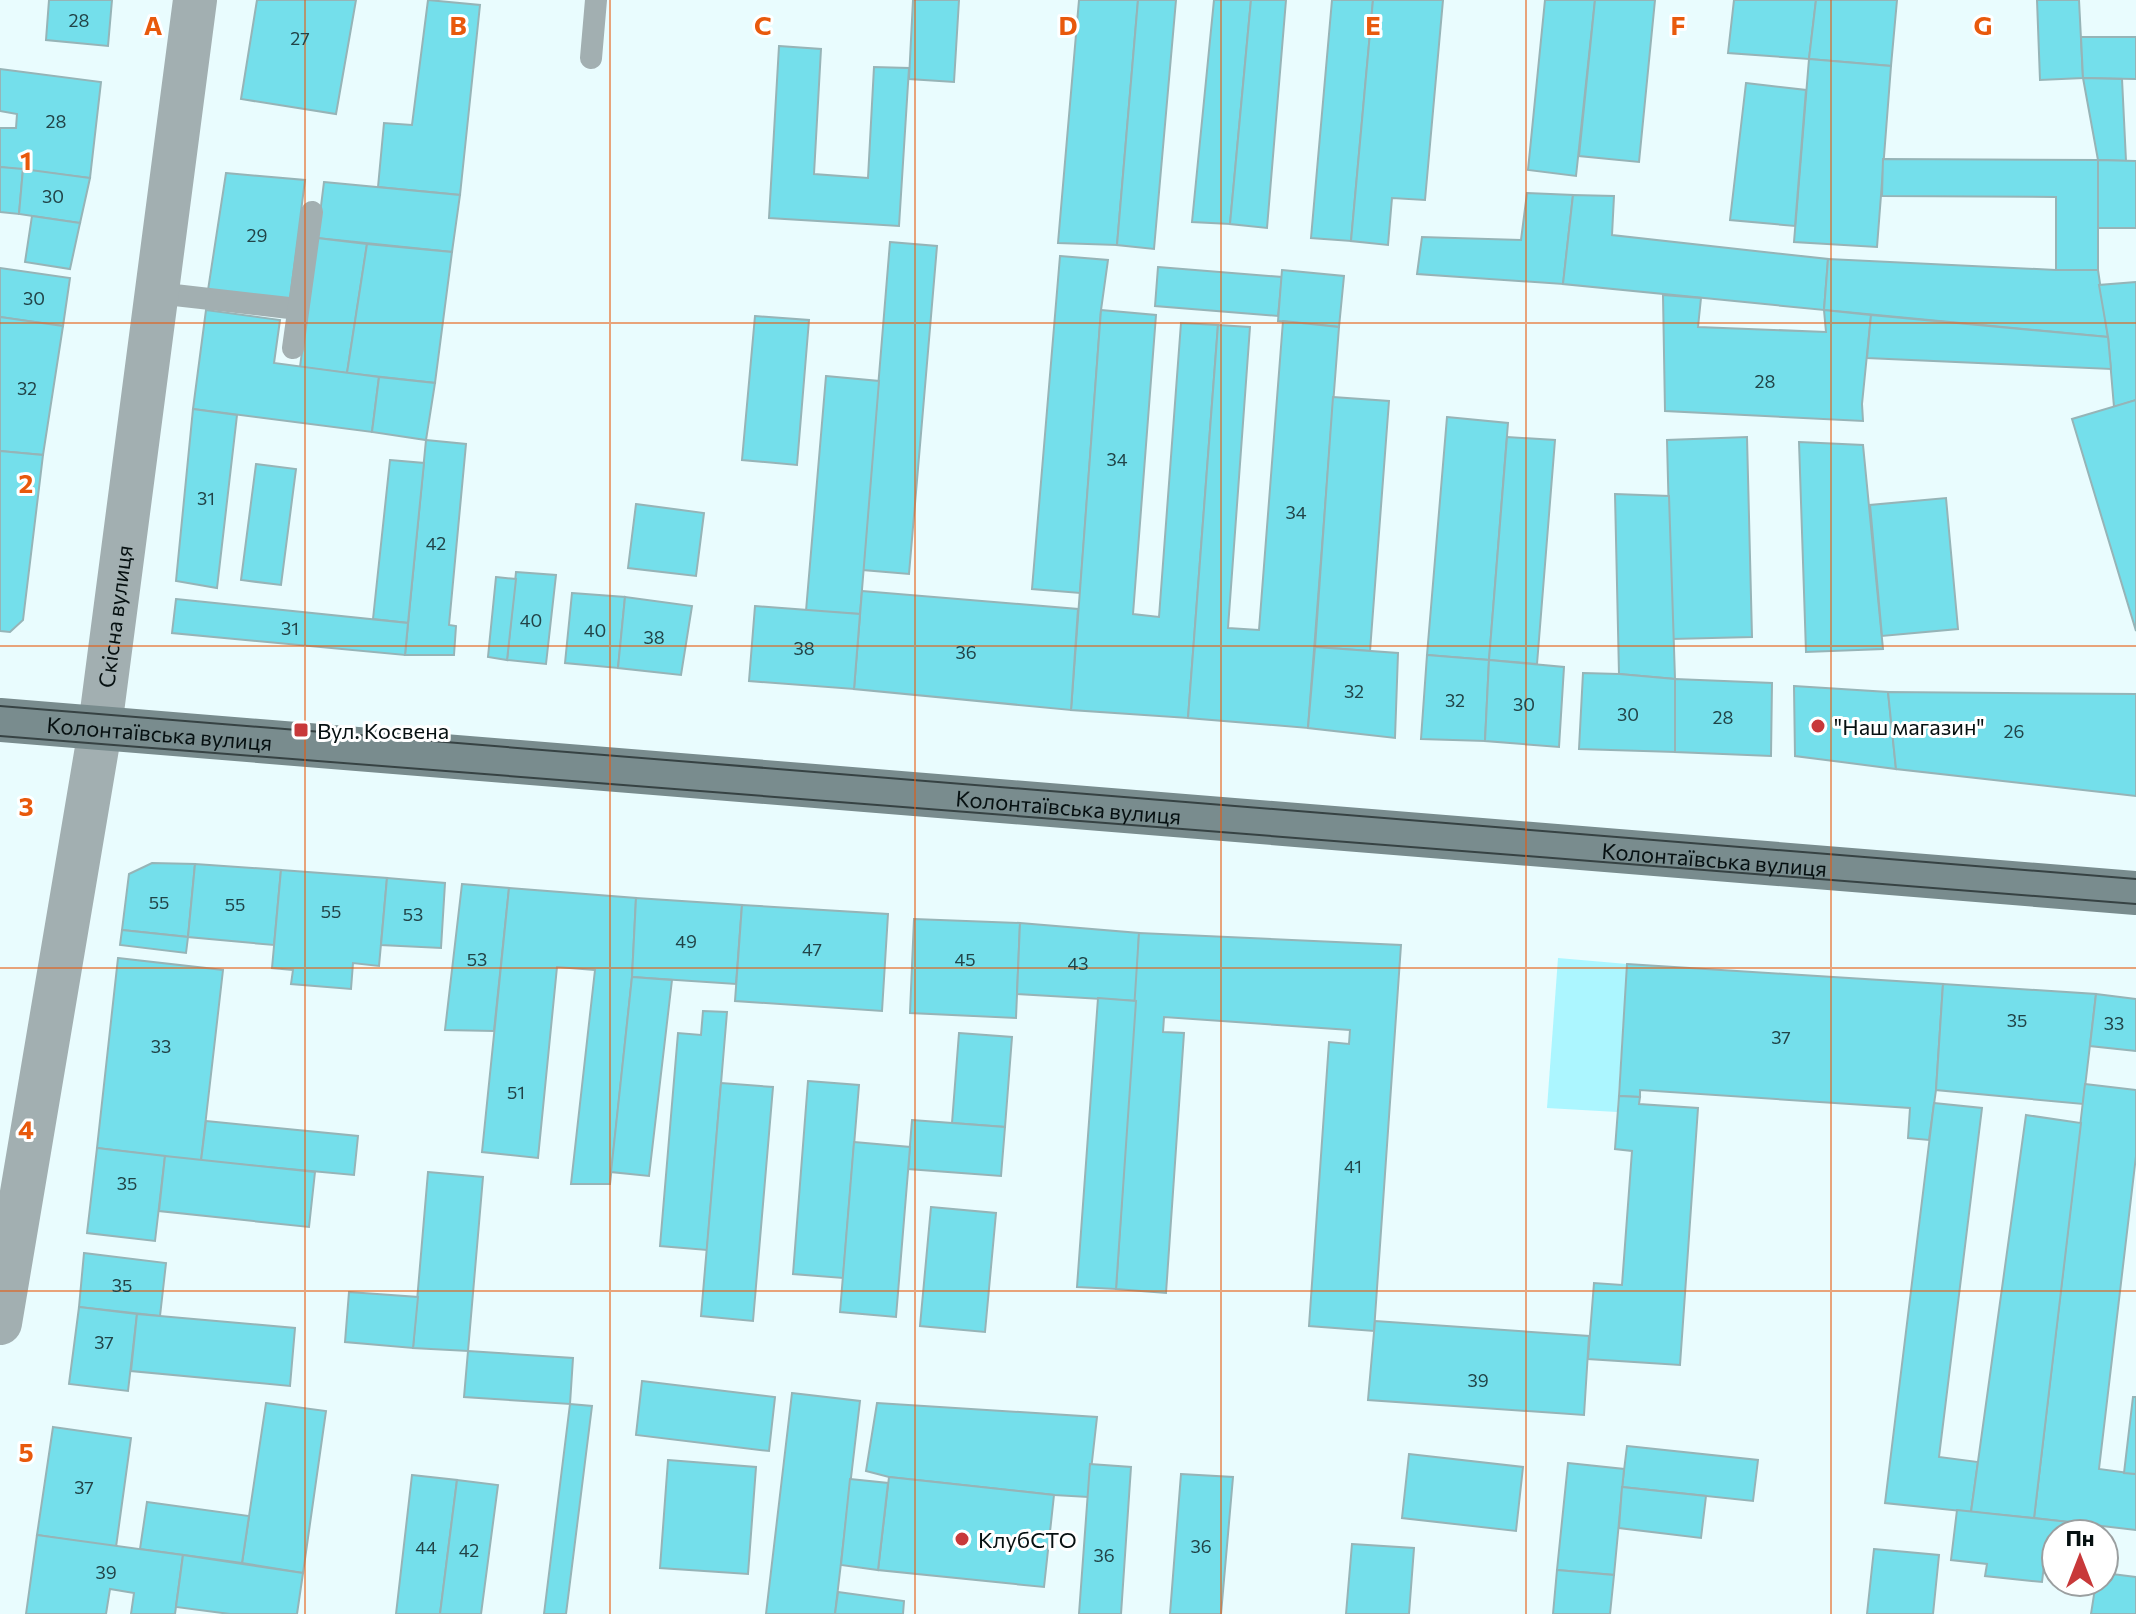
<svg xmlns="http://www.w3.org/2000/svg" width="2136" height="1614" font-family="Commissioner,sans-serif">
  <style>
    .green { fill: #acf6ff }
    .building { fill: #74dfeb; stroke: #96b4b7; stroke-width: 2 }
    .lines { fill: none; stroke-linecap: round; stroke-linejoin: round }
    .lane { stroke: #a2afb1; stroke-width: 22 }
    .street { stroke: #a2afb1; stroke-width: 44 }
    .secondary { stroke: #798c8e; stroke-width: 44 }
    .tram { stroke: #364243; stroke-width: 2 }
    .grid { fill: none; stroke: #e8590c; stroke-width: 2; stroke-opacity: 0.55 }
    .poi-dot { fill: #c8393a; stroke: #fff; stroke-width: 3 }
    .labels { text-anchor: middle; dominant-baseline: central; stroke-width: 6; stroke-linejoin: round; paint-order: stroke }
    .number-label { font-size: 18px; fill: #224448 }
    .street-label { font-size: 22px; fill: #061011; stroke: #fff }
    .poi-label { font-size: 22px; fill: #061011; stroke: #fff; text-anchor: start }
    .grid-label { font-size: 26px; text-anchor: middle; font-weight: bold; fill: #e8590c; stroke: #fff; stroke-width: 6; stroke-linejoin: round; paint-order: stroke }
  </style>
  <rect width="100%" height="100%" fill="#e9fcfe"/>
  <path class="green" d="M1558 958 1627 964 1617 1112 1547 1108Z"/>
  <g class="building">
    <path d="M49 0H112L108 46 46 40Z"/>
    <path d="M257 0H356L336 114 241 99Z"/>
    <path d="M428 0 480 5 460 195 378 187 384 123 412 125Z"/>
    <path d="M913 0H959L954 82 909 79Z"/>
    <path d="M1079 0H1138L1117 245 1058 243Z"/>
    <path d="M1138 0H1176L1154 249 1117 245Z"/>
    <path d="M1214 0H1251L1230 224 1192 222Z"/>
    <path d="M1251 0H1286L1267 228 1230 224Z"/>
    <path d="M1332 0H1373L1351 241 1311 238Z"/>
    <path d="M1373 0H1443L1425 200 1392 198 1388 245 1351 241Z"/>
    <path d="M1545 0H1595L1576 176 1528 170Z"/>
    <path d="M1595 0H1655L1639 162 1579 156Z"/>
    <path d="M1734 0H1816L1809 59 1728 53Z"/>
    <path d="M1816 0H1897L1891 66 1809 59Z"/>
    <path d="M2037 0H2079L2083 78 2040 80Z"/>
    <path d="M2081 37H2136V79L2083 78Z"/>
    <path d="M779 46 821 49 814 174 868 178 874 67 909 68 899 226 769 218Z"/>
    <path d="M1809 59 1891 66 1877 247 1794 242Z"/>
    <path d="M0 69 101 82 90 178 0 167V128H16L17 114 0 111Z"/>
    <path d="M2083 78 2122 79 2126 161 2098 160Z"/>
    <path d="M1746 83 1806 90 1795 226 1730 220Z"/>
    <path d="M1883 159 2098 160V270H2056V197L1882 196Z"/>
    <path d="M2098 160 2136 161V228H2098Z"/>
    <path d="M0 167 23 169 19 214 0 212Z"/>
    <path d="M23 169 90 178 80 223 19 214Z"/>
    <path d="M226 173 305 180 290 299 208 290Z"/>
    <path d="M324 182 460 195 452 252 317 238Z"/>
    <path d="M1527 193 1573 195 1563 284 1417 274 1422 237 1521 240Z"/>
    <path d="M1573 195 1614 196 1612 235 1828 259 1824 310 1563 284Z"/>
    <path d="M32 216 80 223 70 269 25 262Z"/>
    <path d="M317 238 367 244 347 373 300 367Z"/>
    <path d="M890 242 937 246 909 574 863 570Z"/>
    <path d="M367 244 452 252 435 383 347 373Z"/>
    <path d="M1060 256 1108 260 1101 310 1080 593 1032 589Z"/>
    <path d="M1828 259 2056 270H2098L2108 337 1824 310Z"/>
    <path d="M1158 267 1282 277 1278 316 1155 306Z"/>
    <path d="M0 268 70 278 63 326 0 317Z"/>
    <path d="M1282 270 1344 276 1339 327 1278 321Z"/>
    <path d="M2136 282V400L2114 407 2108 337 2099 285Z"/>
    <path d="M1663 295 1701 298 1698 327 1826 332 1824 310 1871 315 1862 404 1863 421 1665 411Z"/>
    <path d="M206 310 280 320 274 363 379 377 372 432 193 409Z"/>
    <path d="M1101 310 1156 315 1133 614 1159 617 1181 323 1218 325 1188 718 1071 710Z"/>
    <path d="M1871 315 2108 337 2111 369 1867 358Z"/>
    <path d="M755 316 809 320 797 465 742 460Z"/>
    <path d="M0 317 63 326 43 455 0 451Z"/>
    <path d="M1283 321 1339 327 1308 728 1188 718 1218 325 1250 327 1228 628 1259 630Z"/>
    <path d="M826 376 879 381 860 614 806 611Z"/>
    <path d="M379 377 435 383 426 440 372 432Z"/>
    <path d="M1333 397 1389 401 1370 651 1315 647Z"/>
    <path d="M2136 400V631L2072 419Z"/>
    <path d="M193 409 237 415 217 588 176 581Z"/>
    <path d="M1447 417 1508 423 1489 660 1427 655Z"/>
    <path d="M1507 437 1555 440 1537 664 1489 660Z"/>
    <path d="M1747 437 1752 637 1672 639 1667 440Z"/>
    <path d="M426 440 466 444 449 625 456 626 454 655H405Z"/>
    <path d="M1799 442 1863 445 1883 649 1806 652Z"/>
    <path d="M0 451 43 455 23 620 10 632 0 631Z"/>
    <path d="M390 460 424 463 408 623 373 619Z"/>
    <path d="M256 464 296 469 281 585 241 580Z"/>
    <path d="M1615 494 1669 496 1675 679 1619 674Z"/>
    <path d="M1946 498 1958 629 1882 636 1870 505Z"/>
    <path d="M636 504 704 513 696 576 628 568Z"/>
    <path d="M516 572 556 575 546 664 507 660Z"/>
    <path d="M496 577 516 579 507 660 488 657Z"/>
    <path d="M862 591 1078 609 1071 710 854 689Z"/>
    <path d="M572 593 625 597 618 668 565 663Z"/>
    <path d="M625 597 692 606 681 675 618 668Z"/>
    <path d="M176 599 408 623 405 655 172 633Z"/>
    <path d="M755 606 860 614 854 689 749 681Z"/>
    <path d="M1315 647 1398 653 1395 738 1308 728Z"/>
    <path d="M1427 655 1489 660 1485 741 1421 739Z"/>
    <path d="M1489 660 1564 667 1559 747 1485 741Z"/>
    <path d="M1583 673 1619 674 1675 679V752L1579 749Z"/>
    <path d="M1675 679 1772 683 1771 756 1675 752Z"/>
    <path d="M1794 686 1888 692 1896 769 1795 756Z"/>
    <path d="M1888 692 2136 694V796L1896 769Z"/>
    <path d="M152 863 195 864 188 937 122 930 129 874Z"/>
    <path d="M195 864 281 870 274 945 188 937Z"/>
    <path d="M281 870 387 878 379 966 353 963 351 989 291 984 293 970 272 968Z"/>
    <path d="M387 878 445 883 441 948 381 945Z"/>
    <path d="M462 884 509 888 494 1031 445 1030Z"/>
    <path d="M509 888 636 898 632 977 610 1184H571L595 970 557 967 538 1158 482 1152Z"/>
    <path d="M636 898 742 905 736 984 632 977Z"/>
    <path d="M742 905 888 914 882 1011 735 1001Z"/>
    <path d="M914 919 1020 923 1016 1018 910 1013Z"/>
    <path d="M1020 923 1139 933 1136 1001 1017 994Z"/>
    <path d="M122 930 188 937 186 953 120 945Z"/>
    <path d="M1139 933 1401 945 1374 1331 1309 1326 1329 1042 1349 1044 1350 1030 1164 1017 1163 1032 1184 1033 1166 1293 1116 1289Z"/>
    <path d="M118 958 223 970 201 1161 97 1148Z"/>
    <path d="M1627 964 1943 984 1936 1090 1929 1140 1908 1138 1910 1108 1640 1090V1097L1619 1096Z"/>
    <path d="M632 977 672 980 649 1176 611 1172Z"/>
    <path d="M1943 984 2096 994 2083 1104 1936 1090Z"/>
    <path d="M2096 994 2136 999V1051L2090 1046Z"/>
    <path d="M1098 998 1136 1001 1116 1289 1077 1287Z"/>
    <path d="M703 1011 727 1012 707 1250 660 1246 678 1033 701 1035Z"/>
    <path d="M959 1033 1012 1037 1005 1127 952 1123Z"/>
    <path d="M808 1081 859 1085 843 1278 793 1274Z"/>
    <path d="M721 1083 773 1087 753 1321 701 1316Z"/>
    <path d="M2085 1084 2136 1090V1156L2099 1469 2136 1474V1530L2034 1518Z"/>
    <path d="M1619 1096 1640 1097 1639 1104 1698 1108 1680 1365 1588 1359 1594 1283 1622 1285 1632 1151 1615 1149Z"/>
    <path d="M1934 1103 1982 1108 1939 1457 1978 1462 1971 1512 1885 1503Z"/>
    <path d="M2026 1115 2081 1123 2034 1518 1971 1512Z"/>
    <path d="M912 1120 1005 1127 1001 1176 908 1169Z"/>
    <path d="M206 1121 358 1136 354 1175 201 1161Z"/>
    <path d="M854 1142 910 1147 896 1317 840 1312Z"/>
    <path d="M97 1148 165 1156 155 1241 87 1233Z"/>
    <path d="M165 1156 315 1172 309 1227 159 1211Z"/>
    <path d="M428 1172 483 1177 468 1351 413 1348Z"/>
    <path d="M931 1207 996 1213 985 1332 920 1326Z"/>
    <path d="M84 1253 166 1263 160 1316 79 1307Z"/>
    <path d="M349 1292 418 1297 413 1348 345 1342Z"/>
    <path d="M79 1307 137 1314 128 1391 69 1384Z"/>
    <path d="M137 1314 295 1328 290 1386 131 1371Z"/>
    <path d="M1375 1321 1589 1336 1584 1415 1368 1400Z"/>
    <path d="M468 1351 573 1358 570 1404 464 1397Z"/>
    <path d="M642 1381 775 1397 769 1451 636 1435Z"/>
    <path d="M792 1393 860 1401 835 1614H766Z"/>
    <path d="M2133 1397H2136V1474L2124 1473Z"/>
    <path d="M266 1403 326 1411 303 1573 242 1563Z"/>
    <path d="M877 1403 1097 1417 1088 1497 1054 1495 889 1477 866 1471Z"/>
    <path d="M570 1404 592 1406 566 1614H544Z"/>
    <path d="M53 1427 131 1438 116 1547 37 1535Z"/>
    <path d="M1627 1446 1758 1460 1753 1501 1622 1487Z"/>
    <path d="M1409 1454 1523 1467 1516 1531 1402 1518Z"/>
    <path d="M668 1460 756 1467 748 1574 660 1568Z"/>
    <path d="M1568 1463 1624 1469 1614 1575 1557 1570Z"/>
    <path d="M1090 1464 1131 1467 1121 1614H1079Z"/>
    <path d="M1181 1474 1233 1477 1221 1614H1170Z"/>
    <path d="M412 1475 457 1480 440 1614H396Z"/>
    <path d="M889 1477 1054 1495 1044 1587 878 1570Z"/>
    <path d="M850 1479 888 1483 878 1570 841 1565Z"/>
    <path d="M457 1480 498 1485 481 1614H440Z"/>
    <path d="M1622 1487 1706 1496 1701 1538 1619 1528Z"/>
    <path d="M147 1502 249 1516 242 1563 140 1549Z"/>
    <path d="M1957 1510 2088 1524 2087 1534H2056V1566L2044 1565 2042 1582 1985 1576 1987 1564 1951 1560Z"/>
    <path d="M37 1535 183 1555 175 1614H131L134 1593 110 1589 106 1614H26Z"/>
    <path d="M1352 1544 1414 1548 1409 1614H1346Z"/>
    <path d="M1874 1549 1939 1555 1933 1614H1867Z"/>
    <path d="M183 1555 303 1573 297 1614H230L176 1607Z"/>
    <path d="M1557 1570 1614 1575 1610 1614H1553Z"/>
    <path d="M2104 1573 2136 1577V1614H2091L2096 1582H2104Z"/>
    <path d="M838 1592 904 1601 903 1614H835Z"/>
  </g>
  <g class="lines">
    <g class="lane">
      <path d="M591 58 596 0"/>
      <path d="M157 293 298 309"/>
      <path d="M293 348 312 212"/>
    </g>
    <path class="street" id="s1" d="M0 1323 98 742 195 0"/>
    <path class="secondary" id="s2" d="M0 720 2136 893"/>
    <g class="tram">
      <path d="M0 706 2136 879"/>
      <path d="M0 736 2136 904"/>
    </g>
  </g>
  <path class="grid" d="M305 0V1614M610 0V1614M915 0V1614M1221 0V1614M1526 0V1614M1831 0V1614M0 323H2136M0 646H2136M0 968H2136M0 1291H2136"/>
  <g class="poi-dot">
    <circle cx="1818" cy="726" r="8"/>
    <rect x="293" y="722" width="16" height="16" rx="4"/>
    <circle cx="962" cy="1539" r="8"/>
  </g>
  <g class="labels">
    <g class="number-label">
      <text x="79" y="20">28</text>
      <text x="300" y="38">27</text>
      <text x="56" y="121">28</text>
      <text x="53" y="196">30</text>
      <text x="257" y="235">29</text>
      <text x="34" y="298">30</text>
      <text x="1765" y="381">28</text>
      <text x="27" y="388">32</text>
      <text x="1117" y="459">34</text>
      <text x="206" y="498">31</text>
      <text x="1296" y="512">34</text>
      <text x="436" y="543">42</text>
      <text x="531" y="620">40</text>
      <text x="290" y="628">31</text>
      <text x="595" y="630">40</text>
      <text x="654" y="637">38</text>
      <text x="804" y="648">38</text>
      <text x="966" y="652">36</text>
      <text x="1354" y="691">32</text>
      <text x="1455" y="700">32</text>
      <text x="1524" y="704">30</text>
      <text x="1628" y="714">30</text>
      <text x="1723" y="717">28</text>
      <text x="2014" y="731">26</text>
      <text x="159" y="902">55</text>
      <text x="235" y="904">55</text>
      <text x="331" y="911">55</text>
      <text x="413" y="914">53</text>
      <text x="686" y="941">49</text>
      <text x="812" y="949">47</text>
      <text x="477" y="959">53</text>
      <text x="965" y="959">45</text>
      <text x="1078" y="963">43</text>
      <text x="2017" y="1020">35</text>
      <text x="2114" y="1023">33</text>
      <text x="1781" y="1037">37</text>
      <text x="161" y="1046">33</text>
      <text x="516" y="1092">51</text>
      <text x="1353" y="1166">41</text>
      <text x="127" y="1183">35</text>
      <text x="122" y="1285">35</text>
      <text x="104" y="1342">37</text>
      <text x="1478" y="1380">39</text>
      <text x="84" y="1487">37</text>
      <text x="1201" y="1546">36</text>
      <text x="426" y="1547">44</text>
      <text x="469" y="1550">42</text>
      <text x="1104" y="1555">36</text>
      <text x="106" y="1572">39</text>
    </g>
    <g class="street-label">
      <text stroke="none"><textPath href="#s1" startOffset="716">Cкісна вулиця</textPath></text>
      <text stroke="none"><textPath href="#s2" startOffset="160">Колонтаївська вулиця</textPath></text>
      <text stroke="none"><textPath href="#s2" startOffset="1072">Колонтаївська вулиця</textPath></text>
      <text stroke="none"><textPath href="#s2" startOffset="1720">Колонтаївська вулиця</textPath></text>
    </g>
    <g class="poi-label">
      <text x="1834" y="726">"Наш магазин"</text>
      <text x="317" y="730">Вул. Косвена</text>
      <text x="978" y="1539">КлубСТО</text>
    </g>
  </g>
  <g class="grid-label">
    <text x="153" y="35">A</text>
    <text x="458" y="35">B</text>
    <text x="763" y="35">C</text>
    <text x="1068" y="35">D</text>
    <text x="1373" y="35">E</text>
    <text x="1678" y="35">F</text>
    <text x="1983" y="35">G</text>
    <text x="26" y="170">1</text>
    <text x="26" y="493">2</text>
    <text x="26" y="816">3</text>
    <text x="26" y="1139">4</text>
    <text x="26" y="1462">5</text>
  </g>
  <g transform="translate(2080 1558)"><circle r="38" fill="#ffffff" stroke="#9b9fa0" stroke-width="2"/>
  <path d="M0-6L14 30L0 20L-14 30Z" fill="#c8393a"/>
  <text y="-12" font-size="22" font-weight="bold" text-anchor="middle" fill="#061011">Пн</text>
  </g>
</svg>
